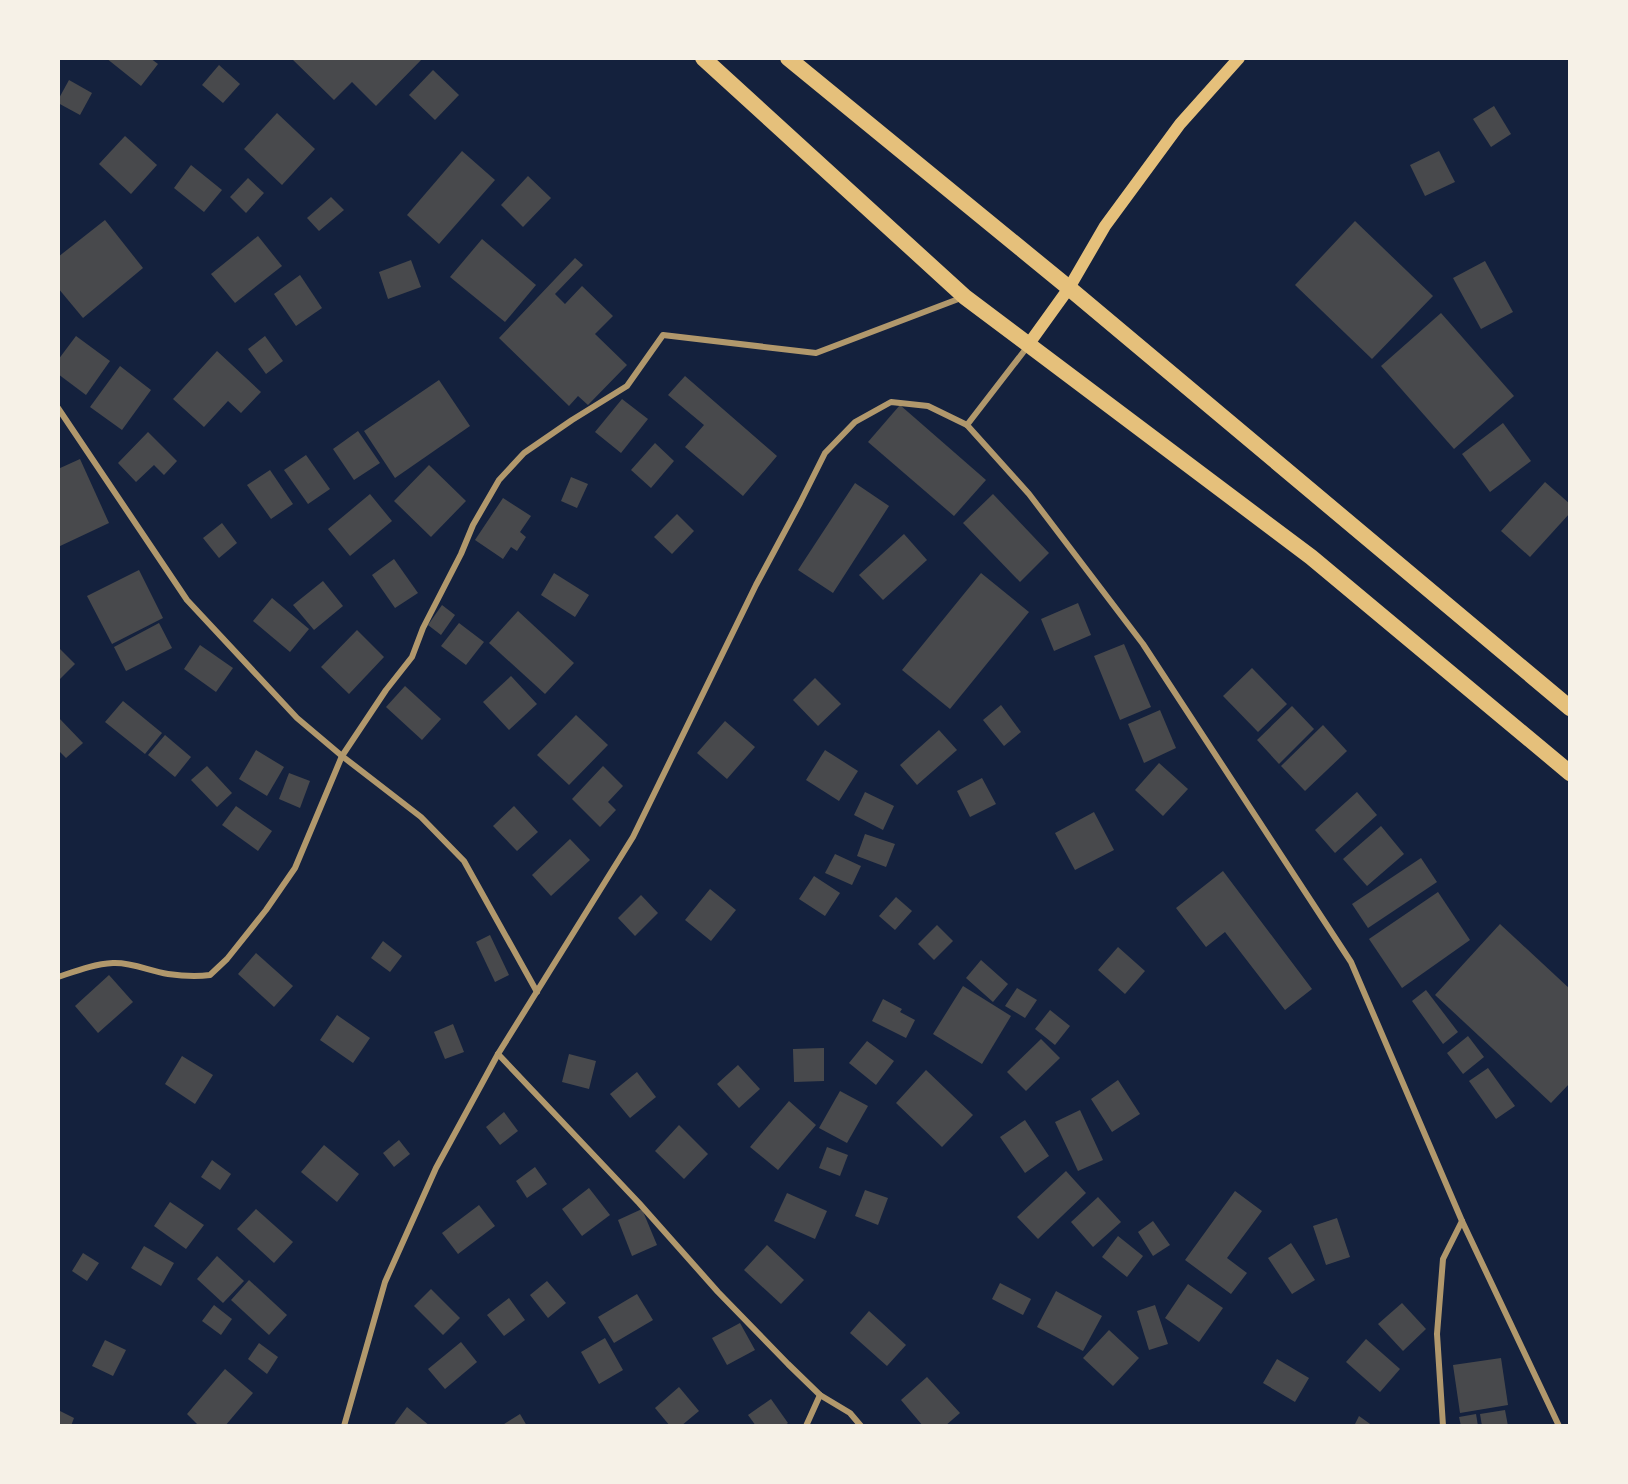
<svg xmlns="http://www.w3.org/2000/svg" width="1628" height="1484" font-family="'Open Sans',sans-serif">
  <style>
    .building { fill: #48494c }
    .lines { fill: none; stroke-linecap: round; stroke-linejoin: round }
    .minor { stroke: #b1986c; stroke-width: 6 }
    .secondary { stroke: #e5c07b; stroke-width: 12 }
    .trunk { stroke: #e5c07b; stroke-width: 16 }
  </style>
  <rect width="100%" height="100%" fill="#14213d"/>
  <g class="building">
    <path d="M106 58H150L158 64 141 86Z"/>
    <path d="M291 58H423L376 106 352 82 334 100Z"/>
    <path d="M219 65 240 84 223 103 202 85Z"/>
    <path d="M433 70 459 95 435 120 409 95Z"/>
    <path d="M69 80 92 93 80 115 58 103V100Z"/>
    <path d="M1494 106 1511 134 1491 147 1473 119Z"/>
    <path d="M277 113 315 149 282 185 244 149Z"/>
    <path d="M125 136 157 165 131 194 99 164Z"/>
    <path d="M462 151 495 180 439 244 407 215Z"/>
    <path d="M1439 151 1455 182 1425 196 1410 165Z"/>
    <path d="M191 165 222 190 204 212 174 188Z"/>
    <path d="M528 176 551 198 523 227 501 205Z"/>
    <path d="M248 178 264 193 246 213 230 197Z"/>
    <path d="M331 197 344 210 319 231 307 218Z"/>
    <path d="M105 220 143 268 83 318 58 288V257Z"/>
    <path d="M1355 221 1433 296 1372 359 1295 285Z"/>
    <path d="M258 236 282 266 235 303 211 274Z"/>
    <path d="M482 239 536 285 505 322 450 277Z"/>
    <path d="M575 258 583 265 555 294 565 304 582 286 613 316 595 334 627 365 588 405 578 396 569 406 499 338Z"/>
    <path d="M411 260 421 287 388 299 379 272Z"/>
    <path d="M1485 261 1513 312 1481 329 1453 278Z"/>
    <path d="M300 275 322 308 296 326 274 294Z"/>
    <path d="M1441 313 1514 396 1454 449 1381 366Z"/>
    <path d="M76 336 110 361 86 395 58 374V360Z"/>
    <path d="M265 336 283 361 266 374 248 349Z"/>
    <path d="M217 351 261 392 241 413 228 401 204 427 173 399Z"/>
    <path d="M120 366 151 390 122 430 90 407Z"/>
    <path d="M685 376 777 456 743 496 685 447 704 425 668 395Z"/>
    <path d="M439 380 470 426 395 478 364 431Z"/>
    <path d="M622 399 648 419 621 453 595 432Z"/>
    <path d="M900 405 986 480 954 516 868 442Z"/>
    <path d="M1503 423 1531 461 1490 492 1462 454Z"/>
    <path d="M358 431 380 463 354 480 333 449Z"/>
    <path d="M148 432 177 461 164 475 154 465 136 482 118 463Z"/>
    <path d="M655 443 674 461 651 488 631 470Z"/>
    <path d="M306 455 330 489 308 504 284 470Z"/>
    <path d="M80 459 109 523 58 547V469Z"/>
    <path d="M429 465 466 501 431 537 394 501Z"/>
    <path d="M270 470 293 504 271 519 247 485Z"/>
    <path d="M571 477 588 484 577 508 561 501Z"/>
    <path d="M1545 482 1570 504V513L1530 557 1501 531Z"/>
    <path d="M855 483 889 506 833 593 798 570Z"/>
    <path d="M370 494 392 521 350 556 328 529Z"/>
    <path d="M993 494 1049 553 1020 582 963 523Z"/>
    <path d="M503 498 531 516 520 532 526 537 517 551 511 547 503 559 475 540Z"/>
    <path d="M677 514 694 531 672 554 654 537Z"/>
    <path d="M222 523 237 543 219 558 203 538Z"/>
    <path d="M904 534 927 560 883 600 859 575Z"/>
    <path d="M394 559 418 593 395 608 372 575Z"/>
    <path d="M139 570 163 618 112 644 87 596Z"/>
    <path d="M554 573 589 595 575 617 541 595Z"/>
    <path d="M981 573 1029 612 950 709 902 670Z"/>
    <path d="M323 581 343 606 314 630 293 605Z"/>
    <path d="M272 598 309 629 290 652 253 621Z"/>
    <path d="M1078 603 1091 635 1054 651 1041 619Z"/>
    <path d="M442 605 455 615 441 635 428 625Z"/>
    <path d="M518 611 574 663 545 694 489 643Z"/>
    <path d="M159 623 172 648 126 671 114 647Z"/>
    <path d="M459 623 484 642 466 665 441 646Z"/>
    <path d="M357 630 384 657 349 694 321 667Z"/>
    <path d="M1124 644 1151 707 1120 720 1094 656Z"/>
    <path d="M200 645 233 668 216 692 184 669Z"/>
    <path d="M60 649 75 664 58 681V650Z"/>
    <path d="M1252 668 1287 704 1258 732 1223 696Z"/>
    <path d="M511 676 537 704 509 730 483 702Z"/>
    <path d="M815 678 841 704 818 726 793 700Z"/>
    <path d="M405 686 441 719 422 740 386 707Z"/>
    <path d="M123 701 162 733 145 754 105 722Z"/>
    <path d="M1001 705 1021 732 1004 746 983 720Z"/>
    <path d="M1292 706 1314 729 1279 764 1257 740Z"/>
    <path d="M1160 710 1176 748 1144 763 1128 724Z"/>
    <path d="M576 715 608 745 569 785 537 755Z"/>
    <path d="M58 717 83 743 66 758 58 750Z"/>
    <path d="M725 721 755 747 727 779 697 753Z"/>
    <path d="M1323 725 1347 751 1305 791 1281 766Z"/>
    <path d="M939 730 957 750 917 785 900 765Z"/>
    <path d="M165 735 191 757 175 777 148 755Z"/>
    <path d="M256 750 284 767 267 796 239 779Z"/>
    <path d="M825 750 858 771 839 801 806 780Z"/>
    <path d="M1159 763 1188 789 1163 816 1135 790Z"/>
    <path d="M207 766 232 793 217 807 191 780Z"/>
    <path d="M603 766 623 786 608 802 616 810 600 827 572 799Z"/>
    <path d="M289 773 310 781 300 808 279 799Z"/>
    <path d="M982 778 996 804 970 817 957 791Z"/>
    <path d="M865 792 894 806 883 830 854 815Z"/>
    <path d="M1357 792 1377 815 1335 853 1315 830Z"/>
    <path d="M236 806 272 831 258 851 222 825Z"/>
    <path d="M514 806 538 832 517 851 493 826Z"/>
    <path d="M1094 812 1114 850 1075 870 1055 833Z"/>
    <path d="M1381 826 1404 854 1367 886 1343 859Z"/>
    <path d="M865 834 895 844 886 867 857 856Z"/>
    <path d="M570 839 590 860 551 896 532 875Z"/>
    <path d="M835 854 861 866 852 885 825 873Z"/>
    <path d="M1421 858 1437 882 1368 928 1352 904Z"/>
    <path d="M1223 871 1312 989 1285 1010 1225 932 1206 947 1176 908Z"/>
    <path d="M814 876 840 893 825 916 799 899Z"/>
    <path d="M710 889 736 910 711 941 685 920Z"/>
    <path d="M1438 892 1470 940 1402 988 1369 939Z"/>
    <path d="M641 895 658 913 635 936 618 918Z"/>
    <path d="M896 897 912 911 895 930 879 916Z"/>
    <path d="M1500 924 1570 989V1083L1551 1103 1435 995Z"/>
    <path d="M937 925 953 941 934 960 918 944Z"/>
    <path d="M490 935 509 975 495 982 476 942Z"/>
    <path d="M383 941 402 956 390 972 371 958Z"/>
    <path d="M1118 947 1145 971 1125 994 1098 970Z"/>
    <path d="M256 953 293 986 274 1007 238 974Z"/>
    <path d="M981 960 1008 984 993 1002 966 978Z"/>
    <path d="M109 975 133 1002 98 1033 75 1006Z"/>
    <path d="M963 986 1011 1016 982 1064 933 1034Z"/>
    <path d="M1017 988 1037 1000 1025 1018 1005 1006Z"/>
    <path d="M1426 990 1458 1032 1443 1044 1412 1001Z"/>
    <path d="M883 999 902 1009 900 1012 915 1020 906 1038 872 1021Z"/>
    <path d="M1050 1010 1070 1026 1055 1045 1035 1029Z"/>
    <path d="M337 1015 370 1038 353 1063 320 1040Z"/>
    <path d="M453 1024 464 1052 445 1059 434 1032Z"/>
    <path d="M1468 1036 1484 1057 1463 1074 1447 1053Z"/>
    <path d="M1041 1039 1060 1058 1026 1091 1007 1072Z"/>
    <path d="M867 1041 894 1061 876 1085 849 1063Z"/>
    <path d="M824 1048V1081L794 1082 793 1049Z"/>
    <path d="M569 1054 596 1061 589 1089 562 1082Z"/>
    <path d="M182 1056 213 1075 195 1104 165 1084Z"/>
    <path d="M738 1065 760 1089 739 1108 717 1084Z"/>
    <path d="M1488 1068 1515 1106 1496 1119 1469 1081Z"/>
    <path d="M926 1070 973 1115 942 1147 896 1103Z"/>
    <path d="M637 1072 656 1097 630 1118 610 1094Z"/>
    <path d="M1118 1080 1140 1114 1112 1132 1091 1099Z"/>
    <path d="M840 1091 868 1106 847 1143 819 1128Z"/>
    <path d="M789 1101 816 1125 778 1170 750 1147Z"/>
    <path d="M1080 1110 1103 1160 1078 1171 1055 1122Z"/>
    <path d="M504 1112 518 1131 500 1145 486 1127Z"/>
    <path d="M1025 1120 1049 1156 1025 1173 1000 1137Z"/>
    <path d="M679 1125 708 1154 684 1179 655 1151Z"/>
    <path d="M399 1140 410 1154 394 1167 383 1153Z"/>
    <path d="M324 1145 359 1174 337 1202 301 1172Z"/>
    <path d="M827 1147 848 1155 840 1176 819 1168Z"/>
    <path d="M212 1160 231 1174 220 1190 201 1177Z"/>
    <path d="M535 1167 547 1184 527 1198 516 1181Z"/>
    <path d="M1066 1171 1086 1193 1038 1239 1017 1217Z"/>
    <path d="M589 1188 610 1215 582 1236 562 1209Z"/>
    <path d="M865 1190 888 1198 878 1225 855 1216Z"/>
    <path d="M1235 1191 1262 1211 1227 1258 1247 1273 1231 1294 1185 1260Z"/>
    <path d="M787 1193 827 1211 815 1239 774 1221Z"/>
    <path d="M1098 1197 1121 1222 1093 1247 1071 1222Z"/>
    <path d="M170 1202 204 1225 186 1249 154 1226Z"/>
    <path d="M479 1205 495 1226 458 1254 442 1233Z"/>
    <path d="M256 1209 293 1242 274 1263 237 1229Z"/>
    <path d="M642 1209 657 1245 632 1256 618 1220Z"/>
    <path d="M1337 1218 1350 1257 1326 1265 1313 1226Z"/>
    <path d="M1153 1221 1170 1245 1153 1256 1138 1232Z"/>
    <path d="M1118 1236 1143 1256 1127 1277 1102 1257Z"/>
    <path d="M1291 1243 1315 1280 1292 1294 1268 1258Z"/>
    <path d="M767 1245 804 1280 781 1304 744 1270Z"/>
    <path d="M144 1246 174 1263 161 1286 131 1268Z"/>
    <path d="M83 1253 99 1263 87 1281 72 1271Z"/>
    <path d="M217 1256 244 1281 223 1303 197 1279Z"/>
    <path d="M249 1280 287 1315 269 1335 231 1300Z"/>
    <path d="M547 1281 566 1303 548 1318 530 1295Z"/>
    <path d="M1000 1283 1031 1299 1023 1315 992 1299Z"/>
    <path d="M1188 1284 1223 1308 1199 1342 1165 1318Z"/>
    <path d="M431 1289 460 1318 443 1335 414 1306Z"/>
    <path d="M1056 1291 1102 1316 1083 1351 1037 1327Z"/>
    <path d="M637 1294 653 1320 614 1343 598 1317Z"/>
    <path d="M509 1298 525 1320 504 1336 487 1315Z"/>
    <path d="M1402 1303 1426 1329 1403 1351 1378 1324Z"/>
    <path d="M214 1305 232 1319 221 1335 202 1321Z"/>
    <path d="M1155 1305 1168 1344 1149 1350 1137 1311Z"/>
    <path d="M869 1311 906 1345 887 1366 850 1333Z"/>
    <path d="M740 1323 755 1350 727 1365 712 1338Z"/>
    <path d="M1109 1330 1139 1358 1113 1386 1083 1358Z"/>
    <path d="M605 1338 623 1370 599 1384 581 1352Z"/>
    <path d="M1366 1339 1400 1369 1380 1392 1346 1362Z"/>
    <path d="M105 1340 126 1350 113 1376 92 1366Z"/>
    <path d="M461 1342 477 1362 445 1389 428 1369Z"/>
    <path d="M259 1343 278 1357 267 1374 248 1359Z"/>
    <path d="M1501 1358 1508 1405 1460 1413 1453 1365Z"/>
    <path d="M1277 1359 1309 1378 1295 1402 1263 1383Z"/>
    <path d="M225 1369 253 1393 225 1426H199L187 1414Z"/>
    <path d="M927 1377 960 1413 945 1426H923L901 1400Z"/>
    <path d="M679 1387 699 1411 681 1426H670L655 1408Z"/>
    <path d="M771 1399 788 1423 784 1426H756L748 1415Z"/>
    <path d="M407 1407 430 1426H393Z"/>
    <path d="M58 1410 74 1418 71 1426H58Z"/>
    <path d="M1505 1410 1508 1426H1482L1480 1414Z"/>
    <path d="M520 1414 527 1426H501Z"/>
    <path d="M1476 1414 1478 1426H1461L1459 1417Z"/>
    <path d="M1359 1416 1373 1426H1354Z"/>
  </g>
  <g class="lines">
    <g class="minor">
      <path d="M1028 346 967 425 1029 494 1143 644 1351 962 1462 1221 1559 1426"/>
      <path d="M58 408 187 600 297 718 342 756 421 817 464 861 537 992"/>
      <path d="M58 977C76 971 94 964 113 963 132 962 149 971 168 974 182 976 196 977 210 975L227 959 266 910 295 868 342 756 386 690 412 657 423 628 461 554 473 525 499 480 524 453 572 420 627 386 663 335 816 353 961 298"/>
      <path d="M498 1054 639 1203 718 1292 788 1364 820 1395 850 1413 861 1426"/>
      <path d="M344 1426 385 1282 436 1168 498 1054 633 837 756 585 800 503 825 453 855 422 891 402 928 406 967 425"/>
      <path d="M806 1426 820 1395"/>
      <path d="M1443 1426 1437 1334 1443 1259 1462 1221"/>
    </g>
    <path class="secondary" d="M1028 345 1069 288 1105 226 1180 124 1239 58"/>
    <g class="trunk">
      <path d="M703 58 965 297 1311 557 1570 773"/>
      <path d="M788 58 1069 288 1570 708"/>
    </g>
  </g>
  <rect width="1628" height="1484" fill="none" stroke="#f6f1e7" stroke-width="120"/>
</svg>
